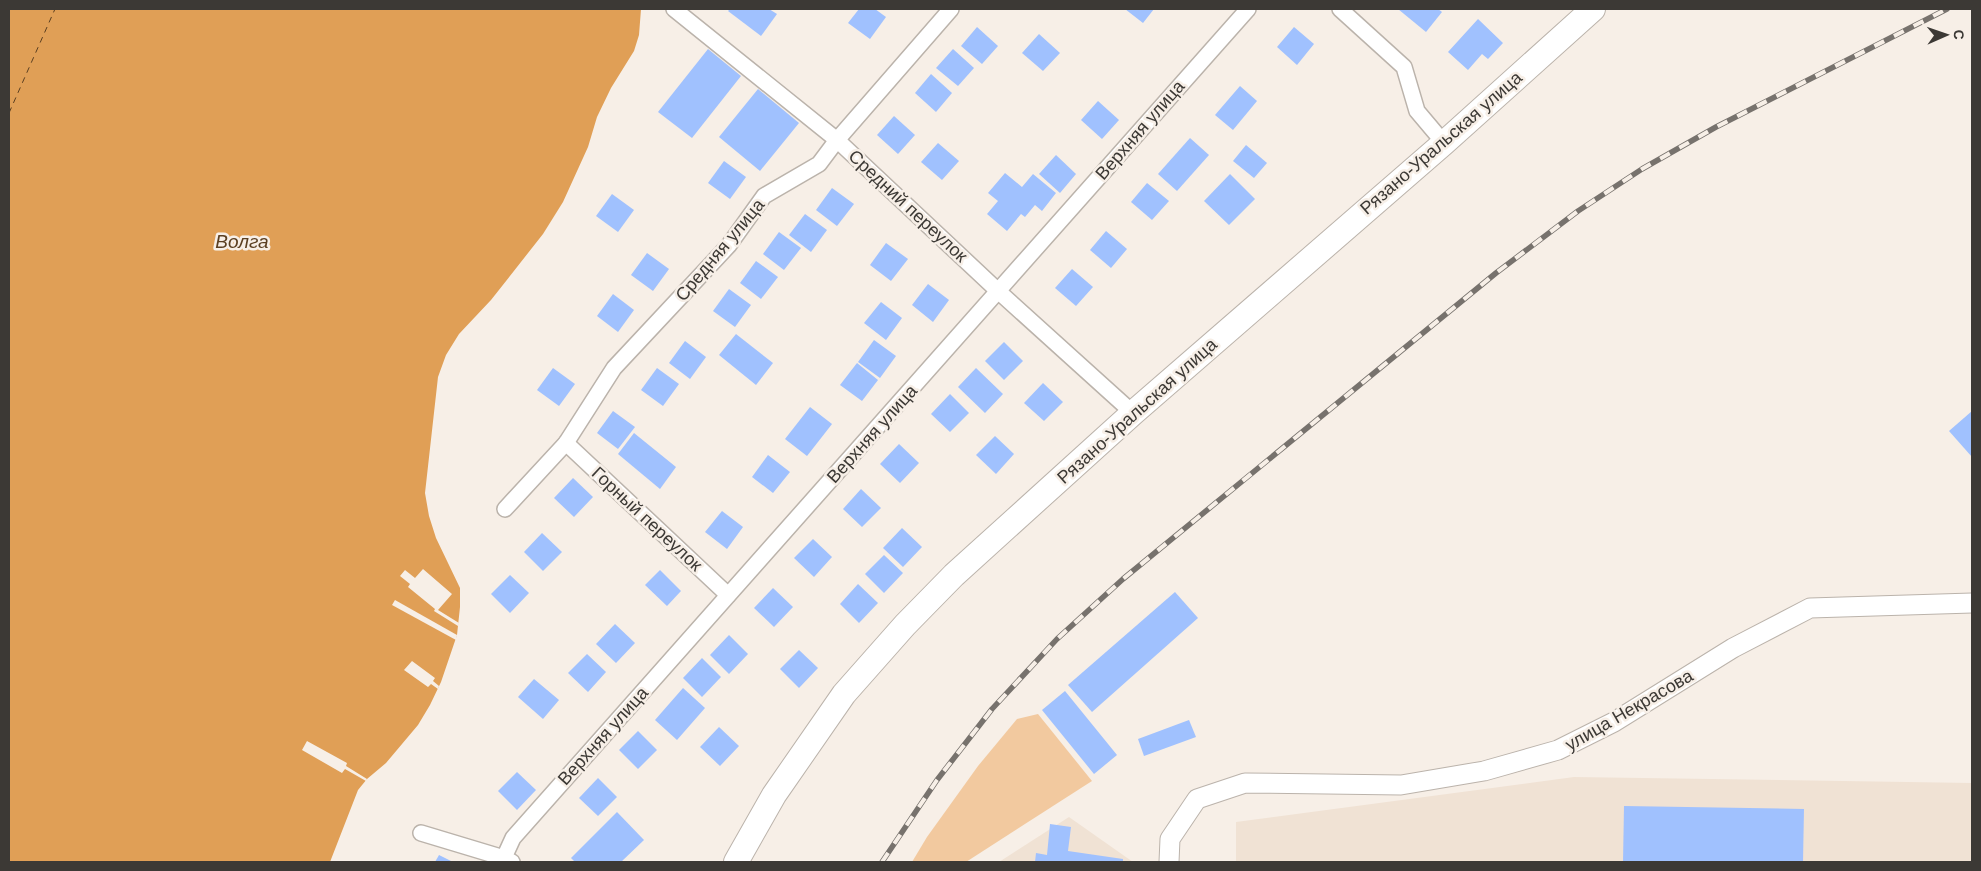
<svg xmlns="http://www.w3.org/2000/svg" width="1981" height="871" font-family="Helvetica,sans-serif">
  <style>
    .built { fill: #f0e2d4 }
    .green { fill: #f2c99f }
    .water { fill: #e09f56 }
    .pier { fill: #f7efe7 }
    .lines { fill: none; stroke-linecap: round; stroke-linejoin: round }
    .ferry { stroke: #5b3f21; stroke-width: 1; stroke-dasharray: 6 5; stroke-linecap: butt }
    .building { fill: #a0c1fe }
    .minor-casing { stroke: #bbb3ab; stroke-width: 18 }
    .tertiary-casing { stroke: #bbb3ab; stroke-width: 21 }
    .primary-casing { stroke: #bbb3ab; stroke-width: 26 }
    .minor { stroke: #fff; stroke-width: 15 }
    .tertiary { stroke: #fff; stroke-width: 19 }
    .primary { stroke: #fff; stroke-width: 24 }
    .rail-casing { stroke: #77726d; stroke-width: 5.5 }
    .rail { stroke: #f7efe7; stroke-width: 4; stroke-dasharray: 11; stroke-linecap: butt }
    .labels { text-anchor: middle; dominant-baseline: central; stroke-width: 5; stroke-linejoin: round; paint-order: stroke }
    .street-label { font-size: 18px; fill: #3c3935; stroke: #f7efe7 }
    .water-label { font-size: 19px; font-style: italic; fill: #5b3f21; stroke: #f7efe7 }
  </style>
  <rect width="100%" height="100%" fill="#f7efe7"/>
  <g class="built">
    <path d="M1574 777 1972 783V862H1236V822Z"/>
    <path d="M1069 817 1133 862H999Z"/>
  </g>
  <path class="green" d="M1038 714 1092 781 966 862H912L927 837 978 766 1017 719Z"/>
  <path class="water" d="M9 9H641L639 35 634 51 611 88 597 117 588 147 563 202 543 234 491 300 459 334 446 355 438 377 425 493 429 516 436 538 460 588V607L457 635 441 682 430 705 418 725 386 763 367 779 358 790 330 862H9Z"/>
  <g class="pier">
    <path d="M423 569 452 594 438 610 459 623 458 626 434 611 435 609 408 587 410 584 400 576 405 570 415 578Z"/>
    <path d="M395 600 457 635 456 640 392 605Z"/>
    <path d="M412 661 435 678 433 681 439 686 438 689 431 684 428 687 404 670Z"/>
    <path d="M307 741 347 763 346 766 367 779 366 781 345 769 342 773 302 750Z"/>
  </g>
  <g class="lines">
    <path class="ferry" d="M9 113 55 9"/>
  </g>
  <g class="building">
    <path d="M730 9H769L777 14 761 36 728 11Z"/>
    <path d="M859 9H875L886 17 870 39 848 23Z"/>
    <path d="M1125 9H1154L1143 23Z"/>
    <path d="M1398 9H1438L1442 12 1426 32Z"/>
    <path d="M1478 19 1503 43 1488 59 1482 54 1468 70 1448 52Z"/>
    <path d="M977 27 998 46 982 64 961 46Z"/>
    <path d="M1294 27 1314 44 1297 65 1277 47Z"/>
    <path d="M1039 34 1060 53 1043 71 1022 53Z"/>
    <path d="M708 49 741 76 692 138 658 112Z"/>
    <path d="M953 49 974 68 958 86 936 68Z"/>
    <path d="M931 74 952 93 936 112 915 93Z"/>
    <path d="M1240 86 1257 101 1233 130 1215 115Z"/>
    <path d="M758 89 799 123 760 171 719 137Z"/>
    <path d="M1098 101 1119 120 1102 139 1081 120Z"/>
    <path d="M894 116 915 135 898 154 877 135Z"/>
    <path d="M1190 138 1209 155 1177 191 1158 174Z"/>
    <path d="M938 143 959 161 942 180 921 162Z"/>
    <path d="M1246 145 1267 163 1254 178 1233 161Z"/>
    <path d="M1056 155 1076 174 1060 193 1039 174Z"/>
    <path d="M724 161 746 177 730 199 708 183Z"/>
    <path d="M1005 173 1022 187 1033 174 1056 193 1042 211 1035 205 1025 217 1021 214 1007 231 987 214 998 201 988 193Z"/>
    <path d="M1230 174 1255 199 1229 225 1204 201Z"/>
    <path d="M1147 183 1169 201 1152 220 1131 202Z"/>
    <path d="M832 188 854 204 837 226 816 210Z"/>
    <path d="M612 194 634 210 618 232 596 216Z"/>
    <path d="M805 214 827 230 811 252 789 235Z"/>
    <path d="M1106 231 1127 249 1111 268 1090 250Z"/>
    <path d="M779 232 801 248 784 270 763 254Z"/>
    <path d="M886 243 908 259 891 281 870 265Z"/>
    <path d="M647 253 669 269 653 291 631 275Z"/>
    <path d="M756 261 778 277 761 299 740 283Z"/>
    <path d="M1072 269 1093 287 1076 306 1055 288Z"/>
    <path d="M928 284 949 300 933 322 912 305Z"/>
    <path d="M729 289 751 305 735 327 713 311Z"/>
    <path d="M613 294 634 310 618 332 597 316Z"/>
    <path d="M881 302 902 318 886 340 864 323Z"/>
    <path d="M736 334 773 363 756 385 719 355Z"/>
    <path d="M874 340 896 356 880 378 858 362Z"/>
    <path d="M685 341 706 357 690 379 669 363Z"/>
    <path d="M1004 342 1023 361 1004 380 985 361Z"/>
    <path d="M857 363 878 380 862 401 840 385Z"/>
    <path d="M553 368 575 384 559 406 537 390Z"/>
    <path d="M657 368 679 384 663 406 641 390Z"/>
    <path d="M976 368 1003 394 985 413 958 387Z"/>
    <path d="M1043 383 1063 402 1044 421 1024 403Z"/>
    <path d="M950 394 969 413 950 432 931 414Z"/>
    <path d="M810 407 832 424 807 456 785 439Z"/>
    <path d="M613 411 635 427 618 449 597 433Z"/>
    <path d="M1972 411V457L1949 431Z"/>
    <path d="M634 433 676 467 660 489 618 454Z"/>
    <path d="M995 436 1014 454 996 474 976 455Z"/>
    <path d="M899 444 919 463 900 483 880 464Z"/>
    <path d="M768 455 790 472 773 493 752 477Z"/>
    <path d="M573 478 593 497 574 517 554 498Z"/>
    <path d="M861 489 881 508 862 527 843 509Z"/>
    <path d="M722 511 743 527 727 549 705 532Z"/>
    <path d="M902 528 922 547 903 567 883 548Z"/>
    <path d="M542 533 562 552 543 571 524 552Z"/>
    <path d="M813 539 832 557 814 577 794 558Z"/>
    <path d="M884 555 903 573 884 593 865 574Z"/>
    <path d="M660 570 681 591 667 606 645 585Z"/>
    <path d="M510 575 529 593 510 613 491 594Z"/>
    <path d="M858 584 878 603 859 623 840 604Z"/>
    <path d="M773 588 793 607 774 627 754 608Z"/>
    <path d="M1175 592 1198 618 1092 712 1068 685Z"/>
    <path d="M615 624 635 643 616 663 596 644Z"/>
    <path d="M729 635 748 654 729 674 710 655Z"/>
    <path d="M799 650 818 668 799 688 780 669Z"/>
    <path d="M587 654 606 672 588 692 568 673Z"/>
    <path d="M702 658 721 677 702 697 683 678Z"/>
    <path d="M534 679 559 700 543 719 518 697Z"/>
    <path d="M683 688 705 708 677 740 655 720Z"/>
    <path d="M1065 691 1117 755 1094 774 1042 710Z"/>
    <path d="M1189 720 1196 737 1144 756 1138 739Z"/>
    <path d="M719 727 739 746 720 766 700 747Z"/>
    <path d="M638 731 657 750 638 769 619 750Z"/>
    <path d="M517 772 536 790 517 810 498 791Z"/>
    <path d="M598 778 617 797 598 816 579 798Z"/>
    <path d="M1624 806 1804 809 1803 862H1623Z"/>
    <path d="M617 812 644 840 621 862H575L571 858Z"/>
    <path d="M1050 824 1071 827 1068 851 1123 859V862H1035L1036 853 1047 855Z"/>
    <path d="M439 855 453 862H435Z"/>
  </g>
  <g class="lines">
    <defs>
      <g id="minor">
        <path d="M674 9 837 140 998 291 1133 413"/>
        <path d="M1340 9 1404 67 1417 111 1444 143"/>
        <path d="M566 443 728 595"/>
        <path d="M505 509 566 443 614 368 729 245 764 196 819 164 837 140 951 9"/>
        <path d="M421 833 504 858 512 862"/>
        <path d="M502 862 513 838 1248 9"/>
      </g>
      <path id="tertiary" d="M1169 862 1170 839 1197 799 1245 783 1401 785 1484 771 1558 750 1614 722 1733 648 1810 608 1972 603"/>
      <path id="primary" d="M736 862 774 795 844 694 905 625 954 575 1133 413 1444 143 1593 9"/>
    </defs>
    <use href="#minor" class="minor-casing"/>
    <use href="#tertiary" class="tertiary-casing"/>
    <use href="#primary" class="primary-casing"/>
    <use href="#minor" class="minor"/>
    <use href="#tertiary" class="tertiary"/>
    <use href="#primary" class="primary"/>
    <defs>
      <path id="rail" d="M882 862 937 780 992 709 1057 639 1123 579 1496 273 1578 211 1642 169 1716 127 1947 9"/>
    </defs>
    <use href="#rail" class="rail-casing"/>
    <use href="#rail" class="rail"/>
  </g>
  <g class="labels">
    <g class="street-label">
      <text transform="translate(1140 130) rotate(-49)">Верхняя улица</text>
      <text transform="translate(1441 143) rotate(-41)">Рязано-Уральская улица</text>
      <text transform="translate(908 206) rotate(43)">Средний переулок</text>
      <text transform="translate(720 250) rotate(-50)">Средняя улица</text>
      <text transform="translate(1137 411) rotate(-42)">Рязано-Уральская улица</text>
      <text transform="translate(872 434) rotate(-48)">Верхняя улица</text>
      <text transform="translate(647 519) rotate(43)">Горный переулок</text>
      <text transform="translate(1629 710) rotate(-30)">улица Некрасова</text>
      <text transform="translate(603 736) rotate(-48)">Верхняя улица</text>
    </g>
    <g class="water-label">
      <text x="242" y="241">Волга</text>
    </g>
  </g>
  <rect width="1981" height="871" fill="none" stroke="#3c3935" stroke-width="20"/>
  <g transform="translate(1946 35) rotate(88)" stroke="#f7efe7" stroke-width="4" paint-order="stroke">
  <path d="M0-4L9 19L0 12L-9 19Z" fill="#3c3935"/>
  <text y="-8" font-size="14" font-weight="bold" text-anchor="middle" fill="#3c3935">С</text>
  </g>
</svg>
